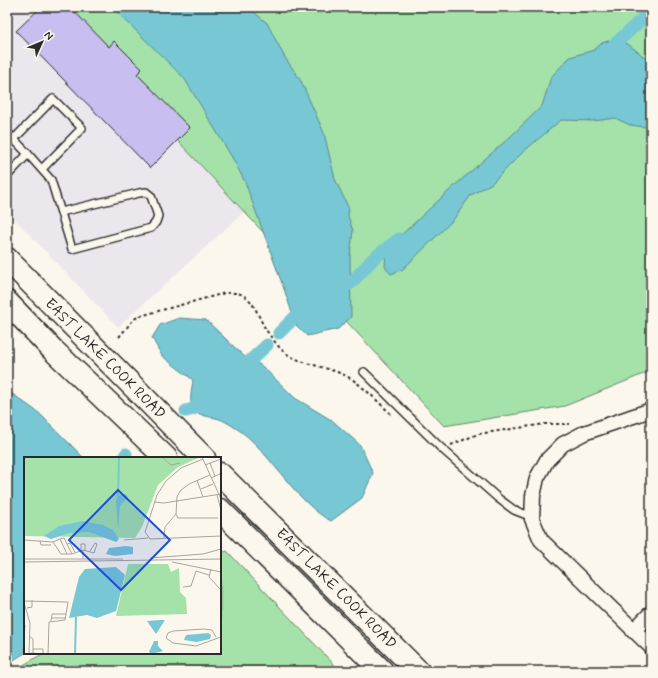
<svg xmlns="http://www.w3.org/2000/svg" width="658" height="678" font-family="Mynerve,sans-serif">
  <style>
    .built { fill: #ece6ed }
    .green { fill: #a4e2a9; stroke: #68866a }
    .water { fill: #78c7d5; stroke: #598991 }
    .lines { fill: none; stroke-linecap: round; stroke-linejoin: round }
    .canal { stroke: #78c7d5; stroke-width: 13 }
    .building { fill: #c8bef0; stroke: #2b2b2b }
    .lane-casing { stroke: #2b2b2b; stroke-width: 10 }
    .street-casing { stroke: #2b2b2b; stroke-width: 17 }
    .primary-casing { stroke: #2b2b2b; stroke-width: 25 }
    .path { stroke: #2b2b2b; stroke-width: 2; stroke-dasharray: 3 3; stroke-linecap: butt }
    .lane { stroke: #fbf7ec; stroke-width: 7 }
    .street { stroke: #fbf7ec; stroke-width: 14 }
    .primary { stroke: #fbf7ec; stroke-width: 22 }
    .labels { text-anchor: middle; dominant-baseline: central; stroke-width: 3; stroke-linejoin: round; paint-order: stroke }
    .street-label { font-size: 15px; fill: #2b2b2b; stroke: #fbf7ec }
    .inset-river { fill: none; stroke: #78c7d5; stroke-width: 2 }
    .inset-road { fill: none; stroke: #a8a59f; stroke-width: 1 }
    .view { fill: #1d4ed8; fill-opacity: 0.15; stroke: #1d4ed8; stroke-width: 2 }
    .inset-edge { fill: none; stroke: #2b2b2b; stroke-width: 2 }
  </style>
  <rect width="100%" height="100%" fill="#fbf7ec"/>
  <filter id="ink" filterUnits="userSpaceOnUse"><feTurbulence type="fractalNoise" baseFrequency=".025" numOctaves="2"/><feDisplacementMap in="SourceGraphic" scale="8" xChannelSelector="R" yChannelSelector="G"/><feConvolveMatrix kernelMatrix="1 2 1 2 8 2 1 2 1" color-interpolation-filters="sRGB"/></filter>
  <g filter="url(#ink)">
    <path class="built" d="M7 7H53L244 212 118 327 7 211Z"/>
    <g class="green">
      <path d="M53 7H651V371L565 406 444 426Z"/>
      <path d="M227 551 340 671H13L44 653H220V553Z"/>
    </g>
    <g class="water">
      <path d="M112 7H248L267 23 284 56 301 81 324 133 335 179 349 209 348 216 353 231 350 256 351 317 338 329 307 336 296 325 284 289 245 182 233 159 184 78Z"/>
      <path d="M614 39 629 45 651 62V126L645 127 630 125 615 118 594 121 561 120 523 152 492 183 471 195 453 220 403 269 391 274 385 267 386 249 452 188 510 137 542 106 551 77 570 57 594 50 602 43Z"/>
      <path d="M179 318 206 320 247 359 252 360 262 366 295 398 333 421 360 445 373 473 362 498 331 521C301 506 275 462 250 439 244 433 230 424 222 420 213 416 202 418 194 410 188 404 192 388 193 380L162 356 152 338 160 325Z"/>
      <path d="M7 390 39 413 84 458H25V653L7 664Z"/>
    </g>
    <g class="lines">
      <g class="canal">
        <path d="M605 53 651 11"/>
        <path d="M336 291 351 283 374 258 399 239"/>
        <path d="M279 333 295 317 308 308"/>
        <path d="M239 371 267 345"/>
        <path d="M186 411 193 409 206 399"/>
        <path d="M124 458 126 454"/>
      </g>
    </g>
    <path class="building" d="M41 7H70L109 47 114 41 142 69 137 74 190 128 150 168 16 31Z"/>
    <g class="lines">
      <defs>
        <g id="lane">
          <path d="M7 132 28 154"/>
          <path d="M14 139 53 99 82 128 42 169"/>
          <path d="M7 176 28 154 51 180 72 249 151 228 156 222 158 216 151 196 146 192 139 193 61 212"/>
          <path d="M364 372 440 447 499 499 514 510 532 517"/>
        </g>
        <g id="street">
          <path d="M651 410 584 433 563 444 547 460 537 478 533 496 532 519 541 540 651 647"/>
          <path d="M633 631 651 613"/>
        </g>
        <g id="primary">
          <path d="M7 259 204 458"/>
          <path d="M7 302 53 350 166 458"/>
          <path d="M220 474 418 671"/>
          <path d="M220 510 382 671"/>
        </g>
      </defs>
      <use href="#lane" class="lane-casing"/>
      <use href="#street" class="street-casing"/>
      <use href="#primary" class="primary-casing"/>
      <g class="path">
        <path d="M119 337 134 319 140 316 225 293C232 293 240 292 246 297 255 304 259 318 265 328 269 335 275 342 280 348 295 364 322 365 342 374 358 380 379 403 392 415"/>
        <path d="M451 445 478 434 545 424H570"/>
      </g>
      <use href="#lane" class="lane"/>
      <use href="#street" class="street"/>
      <use href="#primary" class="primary"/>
    </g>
  </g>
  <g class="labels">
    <g class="street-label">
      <text transform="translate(105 359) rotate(45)">EAST LAKE COOK ROAD</text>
      <text transform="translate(336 589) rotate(45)">EAST LAKE COOK ROAD</text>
    </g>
  </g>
  <g transform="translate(24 457)">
    <rect width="197" height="197" fill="#fbf7ec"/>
    <path d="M0 0H174V1L154 10 134 28 118 70 111 81 0 79ZM104 107H144L147 115 155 111 156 135 162 141 163 157 92 159Z" fill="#a4e2a9"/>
    <path d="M102 37 104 40 96 49 94 74 92 44 93 39ZM59 64 79 68 89 73 95 82 92 85 65 75 45 76 27 82 20 79 35 69ZM102 89 109 90V97L91 99 82 97 85 91ZM92 110 101 118 92 154 73 161 63 158 45 161 55 120 61 112ZM141 163 132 177 123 164 136 163ZM184 176 187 178 186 182 173 185 160 183 162 178ZM130 184H134V189L139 194 127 197 125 195Z" fill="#78c7d5"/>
    <path class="inset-river" d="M0 39V56M94 41 95 0M51 197 52 160"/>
    <path class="inset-road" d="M138 0 147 8 156 6M178 0 197 42M179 2 157 11 142 24 133 38 121 75 126 82 197 79M186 6 191 19M181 8 197 2M187 21 196 17 197 13M173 23 179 40M177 32 189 27M193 38 197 53M130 45 140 46 197 37M152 57 154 61H194M140 81 141 70 152 57 153 40 156 34 165 27 186 18M36 82 40 81 48 97M0 83 29 85M100 83 124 81M16 84 17 88H27M43 87 46 86 51 95M57 93V87H61V93M43 97 36 82 29 85 37 97H48L59 93M126 101 179 97 197 92M0 102H99M59 102V93L70 96 73 87 71 86 66 94M0 105 197 102M148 105 197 115M187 112 185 120 197 133M159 130 167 129 172 114 185 118M0 144 44 145 41 163 25 165 24 197M0 146 6 166 5 197M3 151 8 150V143M27 161H42M27 164 28 157H42M5 179 9 182V196M192 180 188 173 180 172 149 174 144 176 142 181 149 186 172 189 197 180M0 183 1 168M9 192H19V197M7 196 19 197"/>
    <path class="view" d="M94 33 146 83 97 133 45 83Z"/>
    <rect width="197" height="197" class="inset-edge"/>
  </g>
  <rect width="658" height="678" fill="none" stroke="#fbf7ec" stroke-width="24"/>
  <rect x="12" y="12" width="634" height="654" fill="none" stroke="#2b2b2b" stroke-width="1.5" filter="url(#ink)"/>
  <g transform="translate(42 42) rotate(46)" stroke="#fbf7ec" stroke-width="3" paint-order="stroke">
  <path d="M0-3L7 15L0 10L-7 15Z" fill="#2b2b2b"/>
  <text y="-6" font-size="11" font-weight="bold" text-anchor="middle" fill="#2b2b2b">N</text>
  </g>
</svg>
